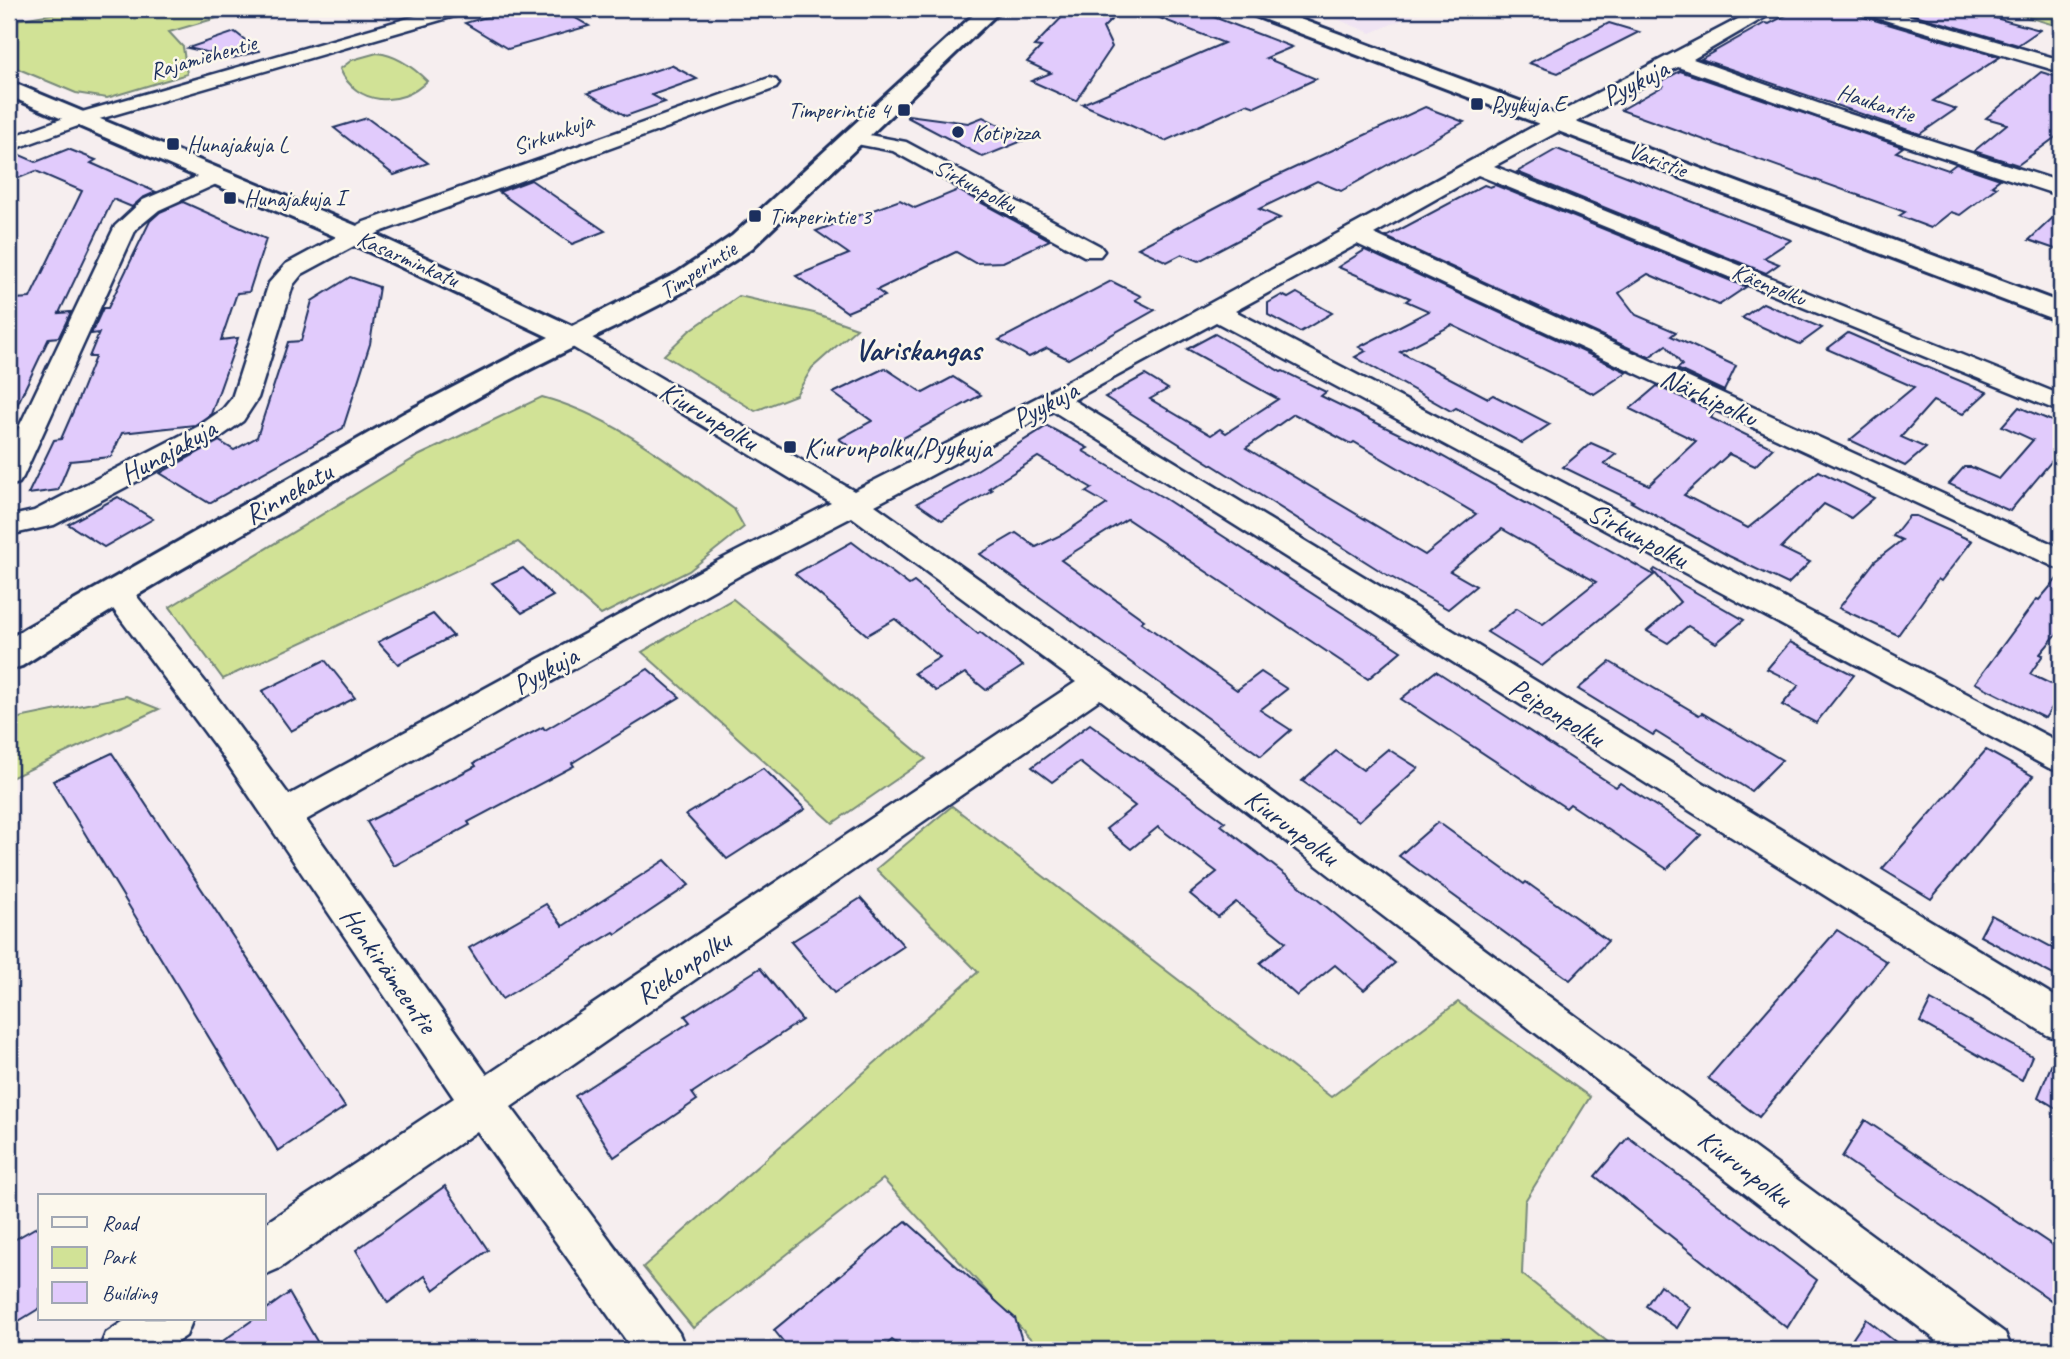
<svg xmlns="http://www.w3.org/2000/svg" width="2070" height="1359" font-family="Caveat,sans-serif">
  <style>
    .built { fill: #f0e4f3 }
    .green { fill: #d1e296; stroke: #76887a; stroke-width: 2 }
    .building { fill: #e1cbfc; stroke: #1b2f5e; stroke-width: 2; fill-rule: evenodd }
    .lines { fill: none; stroke-linecap: round; stroke-linejoin: round }
    .minor-casing { stroke: #1b2f5e; stroke-width: 5 }
    .tertiary-casing { stroke: #1b2f5e; stroke-width: 6 }
    .minor { fill: #fbf7ec; fill-rule: evenodd }
    .tertiary { fill: #fbf7ec; fill-rule: evenodd }
    .poi-dot { fill: #1b2f5e; stroke: #fbf7ec; stroke-width: 2.5 }
    .labels { text-anchor: middle; dominant-baseline: central; stroke-width: 5; stroke-linejoin: round; paint-order: stroke }
    .far-street-label { font-size: 23px; fill: #1b2f5e; stroke: #fbf7ec }
    .far-poi-label { font-size: 23px; fill: #1b2f5e; stroke: #fbf7ec; text-anchor: start }
    .street-label { font-size: 28px; fill: #1b2f5e; stroke: #fbf7ec }
    .poi-label { font-size: 28px; fill: #1b2f5e; stroke: #fbf7ec; text-anchor: start }
    .far-district-label { font-size: 30px; font-weight: bold; fill: #1b2f5e; stroke: #fbf7ec }
  </style>
  <rect width="100%" height="100%" fill="#f6eeef"/>
  <filter id="ink" filterUnits="userSpaceOnUse"><feTurbulence type="fractalNoise" baseFrequency=".0143" numOctaves="2"/><feDisplacementMap in="SourceGraphic" scale="14" xChannelSelector="R" yChannelSelector="G"/><feConvolveMatrix kernelMatrix="1 2 1 2 8 2 1 2 1" color-interpolation-filters="sRGB"/></filter>
  <g filter="url(#ink)">
    <path class="built" d="M1312 9H1427L1371 33Z"/>
    <g class="green">
      <path d="M82 9H191L234 13 169 32 183 47 187 74 107 98 76 93 9 65V21Z"/>
      <path d="M2000 9 2061 10V27Z"/>
      <path d="M377 53C396 55 414 68 427 81 401 108 356 106 340 69L352 60Z"/>
      <path d="M739 296 814 313 857 328 812 368 796 395 755 411 664 355 689 331Z"/>
      <path d="M542 397C614 416 674 466 734 509L744 527 689 571 601 615 518 542 223 679 170 607 418 456Z"/>
      <path d="M733 599 926 759 833 823 642 652Z"/>
      <path d="M126 696 159 709 9 779V720Z"/>
      <path d="M952 806 1331 1097 1458 1002 1590 1097 1525 1201 1522 1274 1618 1350H1041L883 1179 693 1328 643 1267 978 972 876 869Z"/>
    </g>
    <g class="building">
      <path d="M515 9H560L589 26 508 49 465 23Z"/>
      <path d="M1070 9H1122L1103 28 1112 47 1076 101 1031 81 1051 73 1027 62 1041 47 1034 46Z"/>
      <path d="M1155 9H1193L1292 47 1266 58 1316 79 1255 107 1247 104 1165 141 1082 104 1224 43 1152 15Z"/>
      <path d="M1798 9H1855L1860 16 2000 57 1933 101 1956 109 1920 134 1701 59 1765 23 1769 24Z"/>
      <path d="M1895 9H1962L2040 30 2018 45Z"/>
      <path d="M1609 23 1639 32 1558 73 1529 63Z"/>
      <path d="M235 32 259 51 233 58 188 48Z"/>
      <path d="M671 65 697 79 652 95 665 102 626 116 588 93Z"/>
      <path d="M1680 71 1903 147 1896 152 1948 170 1956 164 2000 179 1992 185 1997 187 1960 215 1951 212 1931 228 1899 216 1905 212 1621 110 1663 86 1656 84Z"/>
      <path d="M2041 72 2061 78V133L2018 165 1974 151 2007 124 1986 118Z"/>
      <path d="M1425 107 1464 122 1341 191 1317 181 1259 209 1280 218 1199 261 1182 254 1167 262 1138 248 1264 182Z"/>
      <path d="M908 115 968 123 983 117 1027 139 983 157 907 117Z"/>
      <path d="M367 118 428 163 394 175 334 128Z"/>
      <path d="M68 149 96 160 91 163 156 192 142 198 132 207 113 199 59 313 71 312 59 337 49 338 9 422V309L14 299 30 298 82 191 36 171 9 182V153L13 152 36 162Z"/>
      <path d="M1557 149 1791 240 1764 258 1779 264 1766 273 1517 172Z"/>
      <path d="M531 180 605 231 572 244 499 192Z"/>
      <path d="M1484 185 1490 187 1495 185 1746 287 1719 305 1648 274 1619 293 1636 315 1676 332 1671 336 1736 366 1724 391 1677 369 1682 365 1666 345 1649 357 1386 237Z"/>
      <path d="M958 190 1050 240 1003 262 975 263 956 252 877 290 885 296 847 312 796 276 849 254 816 231 900 200 915 208Z"/>
      <path d="M183 202 266 239 249 292 237 293 221 340 238 338 211 414 195 425 122 433 111 457 70 461 58 490 28 494 54 440 61 439 75 407 95 357H89L99 333 91 334 103 308H108L150 221 160 212Z"/>
      <path d="M2061 210V251L2029 240Z"/>
      <path d="M1365 250 1627 372 1594 394 1452 325 1400 352 1488 398 1493 395 1550 424 1522 443 1456 408 1451 411 1355 357 1366 351 1359 347 1429 311 1406 301 1410 298 1338 267Z"/>
      <path d="M350 277 379 287 370 344 343 428 209 503 160 473 219 441 234 450 257 437 288 342 301 341 312 301Z"/>
      <path d="M1111 281 1141 296 1135 300 1155 310 1068 359 1047 348 1029 357 999 340Z"/>
      <path d="M1297 293 1332 313 1300 332 1268 315V303L1282 295 1288 298Z"/>
      <path d="M1763 303 1822 328 1800 344 1742 318Z"/>
      <path d="M1848 333 1910 360 1987 392 1963 414 1933 401 1901 437 1926 448 1905 466 1850 440 1914 387 1827 349Z"/>
      <path d="M1215 334 1281 372 1283 371 1326 392 1321 396 1422 445 1654 575 1542 666 1487 632 1517 608 1543 624 1596 582 1502 529 1450 571 1476 586 1448 609 1382 572 1105 397 1145 375 1168 389 1150 399 1211 435 1220 429 1226 433 1278 399 1187 349ZM1294 414 1351 444 1354 442 1476 514 1425 555 1246 448Z"/>
      <path d="M885 368 923 393 953 377 981 395 867 458 839 439 872 421 833 393Z"/>
      <path d="M1657 386 1714 412 1711 418 1773 448 1755 466 1729 454 1684 495 1748 528 1819 471 1874 498 1851 518 1824 504 1781 548 1810 562 1788 584 1729 556 1631 502 1633 501 1563 467 1591 443 1616 454 1604 464 1649 485 1696 441 1630 409Z"/>
      <path d="M2019 407 2061 425V450L2010 511 1949 484 1964 467H1971L1999 479 2033 440 2002 426Z"/>
      <path d="M1047 426 1088 448 1083 451 1164 498 1401 651 1368 679 1127 519 1061 560 1144 620 1141 622 1237 690 1261 672 1287 689 1260 710 1291 730 1261 756 980 554 1016 533 1036 547 1063 534 1107 504 1086 492 1092 488 1038 457 989 488 992 490 942 520 917 503 969 475Z"/>
      <path d="M118 497 153 519 104 547 68 524Z"/>
      <path d="M1909 516H1916L1972 541 1941 581 1938 579 1898 635 1839 608 1875 561 1902 540 1893 536Z"/>
      <path d="M852 542 909 585 914 582 978 634 980 632 1023 666 986 690 965 673 936 691 914 673 940 657 895 619 867 635 795 574Z"/>
      <path d="M523 568 553 596 522 613 492 583Z"/>
      <path d="M1655 569 1744 620 1716 643 1688 626 1668 643 1647 631 1680 602 1653 571Z"/>
      <path d="M2061 574V629L2040 654 2043 655 2030 674 2061 689V694L2045 718 1975 683 2037 599 2039 600Z"/>
      <path d="M433 614 453 636 398 664 378 642Z"/>
      <path d="M1790 642 1854 675 1816 723 1782 705 1799 685 1767 669Z"/>
      <path d="M325 660 355 698 291 731 262 691Z"/>
      <path d="M1610 662 1699 715 1702 713 1782 760 1751 791 1656 732 1653 735 1578 689Z"/>
      <path d="M648 669 680 697 572 763 574 766 468 822 470 825 394 866 367 822 476 766 474 763 543 727 545 730Z"/>
      <path d="M1436 671 1616 787 1620 783 1701 835 1667 869 1570 804 1566 808 1401 699Z"/>
      <path d="M1090 724 1225 822 1221 825 1318 900 1395 963 1364 990 1335 965 1297 996 1260 963 1286 942 1236 902 1218 917 1190 894 1217 872 1158 827 1131 849 1106 829 1135 806 1079 762 1052 782 1032 767Z"/>
      <path d="M1388 749 1418 768 1359 821 1302 781 1336 751 1363 770Z"/>
      <path d="M1986 750 2033 776 1931 899 1882 869Z"/>
      <path d="M112 753 345 1107 278 1151 53 781Z"/>
      <path d="M763 768 805 809 727 859 686 815Z"/>
      <path d="M1438 822 1524 884 1526 882 1608 941 1570 980 1399 856Z"/>
      <path d="M665 860 689 885 616 934 614 932 502 999 469 948 546 904 563 926Z"/>
      <path d="M861 898 904 946 834 993 791 942Z"/>
      <path d="M1991 915 2061 952V979L1980 936Z"/>
      <path d="M1837 930 1887 962 1759 1117 1708 1078Z"/>
      <path d="M760 968 802 1020 692 1093 697 1100 614 1157 575 1096 690 1022 685 1016Z"/>
      <path d="M1931 1000 2032 1056 2022 1080 1920 1022Z"/>
      <path d="M2061 1042V1111L2038 1097Z"/>
      <path d="M1865 1120 2061 1251V1307L1842 1157Z"/>
      <path d="M1628 1137 1817 1280 1787 1328 1595 1176Z"/>
      <path d="M445 1186 488 1250 434 1290 425 1276 388 1303 356 1250Z"/>
      <path d="M906 1221 1015 1318 1025 1350H905L892 1340 881 1350H790L774 1330Z"/>
      <path d="M40 1225V1308L9 1327V1243Z"/>
      <path d="M1660 1285 1690 1307 1677 1328 1646 1306Z"/>
      <path d="M289 1293 322 1350H210L254 1319H264V1311Z"/>
      <path d="M1866 1319 1906 1350H1845Z"/>
    </g>
    <g class="lines">
      <defs>
        <g id="minor">
          <path d="M440 9H468L465 13 89 122 9 151V138L75 114Z"/>
          <path d="M1757 9H1779L1693 59 1840 111 2061 182V196L1826 119 1678 67 1494 166 2061 395V412L1478 175 1374 234 2061 548V570L1357 244 1235 311 2061 743V772L2049 768 1216 322 1073 400 2061 1000V1040L2047 1035 1053 411 875 505 1112 674 2005 1333 2012 1350H1949L1100 699 511 1107 679 1333 686 1350H633L477 1131 280 1268 264 1275V1224L454 1098 221 754 105 598 100 591 105 584 116 580 127 584 207 684 289 795 720 560 831 503 564 342 560 337 564 332 573 329 582 332 854 491 1044 394 1549 118ZM852 517 1076 682 487 1075 306 820 742 574Z"/>
          <path d="M1858 9H1886L2061 60V72L1861 13Z"/>
          <path d="M769 78 776 80 779 84 776 88 380 232 302 274 293 285 258 398 243 421 219 438 54 525 9 535V514L16 515 34 511 199 426 223 409 232 398 269 283 286 264 364 222Z"/>
          <path d="M853 132 906 142 1100 246 1104 251 1100 256H1084L893 151 846 142 843 138 846 134Z"/>
          <path d="M215 169 223 171 226 176 223 181 159 210 136 229 23 477 19 483 9 486V448L115 226 143 200Z"/>
          <path d="M127 1319H193L186 1336 165 1350H99L106 1333Z"/>
        </g>
        <g id="tertiary">
          <path d="M980 9H1002L752 248C676 304 588 337 506 382 427 425 350 471 272 517 188 565 104 613 22 666L9 670V639L26 628 404 413 549 337 346 241 9 96V81L364 229 572 326 677 273 732 236Z"/>
          <path d="M1244 9H1273L2061 303V322L1247 13Z"/>
        </g>
      </defs>
      <use href="#minor" class="minor-casing"/>
      <use href="#tertiary" class="tertiary-casing"/>
      <use href="#minor" class="minor"/>
      <use href="#tertiary" class="tertiary"/>
    </g>
  </g>
  <g class="poi-dot">
    <rect x="1470" y="97" width="14" height="14" rx="3.5"/>
    <rect x="897" y="103" width="14" height="14" rx="3.5"/>
    <circle cx="958" cy="132" r="7"/>
    <rect x="166" y="137" width="14" height="14" rx="3.5"/>
    <rect x="223" y="191" width="14" height="14" rx="3.5"/>
    <rect x="748" y="209" width="14" height="14" rx="3.5"/>
    <rect x="783" y="440" width="14" height="14" rx="3.5"/>
  </g>
  <g class="labels">
    <g class="far-street-label">
      <text transform="translate(203 57) rotate(-16)">Rajamiehentie</text>
      <text transform="translate(1876 103) rotate(18)">Haukantie</text>
      <text transform="translate(553 134) rotate(-20)">Sirkunkuja</text>
      <text transform="translate(1658 160) rotate(21)">Varistie</text>
      <text transform="translate(975 186) rotate(28)">Sirkunpolku</text>
      <text transform="translate(408 259) rotate(24)">Kasarminkatu</text>
      <text transform="translate(698 270) rotate(-33)">Timperintie</text>
      <text transform="translate(1769 285) rotate(22)">Käenpolku</text>
    </g>
    <g class="far-poi-label">
      <text x="1491" y="104">Pyykuja E</text>
      <text x="890" y="110" text-anchor="end">Timperintie 4</text>
      <text x="972" y="132">Kotipizza</text>
      <text x="187" y="144">Hunajakuja L</text>
      <text x="244" y="198">Hunajakuja I</text>
      <text x="769" y="216">Timperintie 3</text>
    </g>
    <g class="street-label">
      <text transform="translate(1635 82) rotate(-27)">Pyykuja</text>
      <text transform="translate(1709 397) rotate(25)">Närhipolku</text>
      <text transform="translate(1045 404) rotate(-28)">Pyykuja</text>
      <text transform="translate(709 416) rotate(31)">Kiurunpolku</text>
      <text transform="translate(168 451) rotate(-29)">Hunajakuja</text>
      <text transform="translate(288 493) rotate(-30)">Rinnekatu</text>
      <text transform="translate(1638 535) rotate(28)">Sirkunpolku</text>
      <text transform="translate(545 670) rotate(-29)">Pyykuja</text>
      <text transform="translate(1557 712) rotate(32)">Peiponpolku</text>
      <text transform="translate(1292 827) rotate(37)">Kiurunpolku</text>
      <text transform="translate(683 967) rotate(-34)">Riekonpolku</text>
      <text transform="translate(389 970) rotate(55)">Honkirämeentie</text>
      <text transform="translate(1745 1168) rotate(37)">Kiurunpolku</text>
    </g>
    <g class="poi-label">
      <text x="804" y="447">Kiurunpolku/Pyykuja</text>
    </g>
    <g class="far-district-label">
      <text x="918" y="350">Variskangas</text>
    </g>
  </g>
  <rect width="2070" height="1359" fill="none" stroke="#fbf7ec" stroke-width="35"/>
  <rect x="18" y="18" width="2035" height="1324" fill="none" stroke="#1b2f5e" stroke-width="2.5" filter="url(#ink)"/>
  <rect x="38" y="1194" width="228" height="126" fill="#fbf7ec" stroke="#a1a7b3" stroke-width="2"/>
  <rect x="52" y="1217" width="35" height="10" fill="#fbf7ec" stroke="#a1a7b3" stroke-width="2"/>
  <text x="102" y="1230" font-size="21" fill="#1b2f5e">Road</text>
  <rect x="52" y="1247" width="35" height="21" fill="#d1e296" stroke="#a1a7b3" stroke-width="2"/>
  <text x="102" y="1264" font-size="21" fill="#1b2f5e">Park</text>
  <rect x="52" y="1282" width="35" height="21" fill="#e1cbfc" stroke="#a1a7b3" stroke-width="2"/>
  <text x="102" y="1300" font-size="21" fill="#1b2f5e">Building</text>
</svg>
